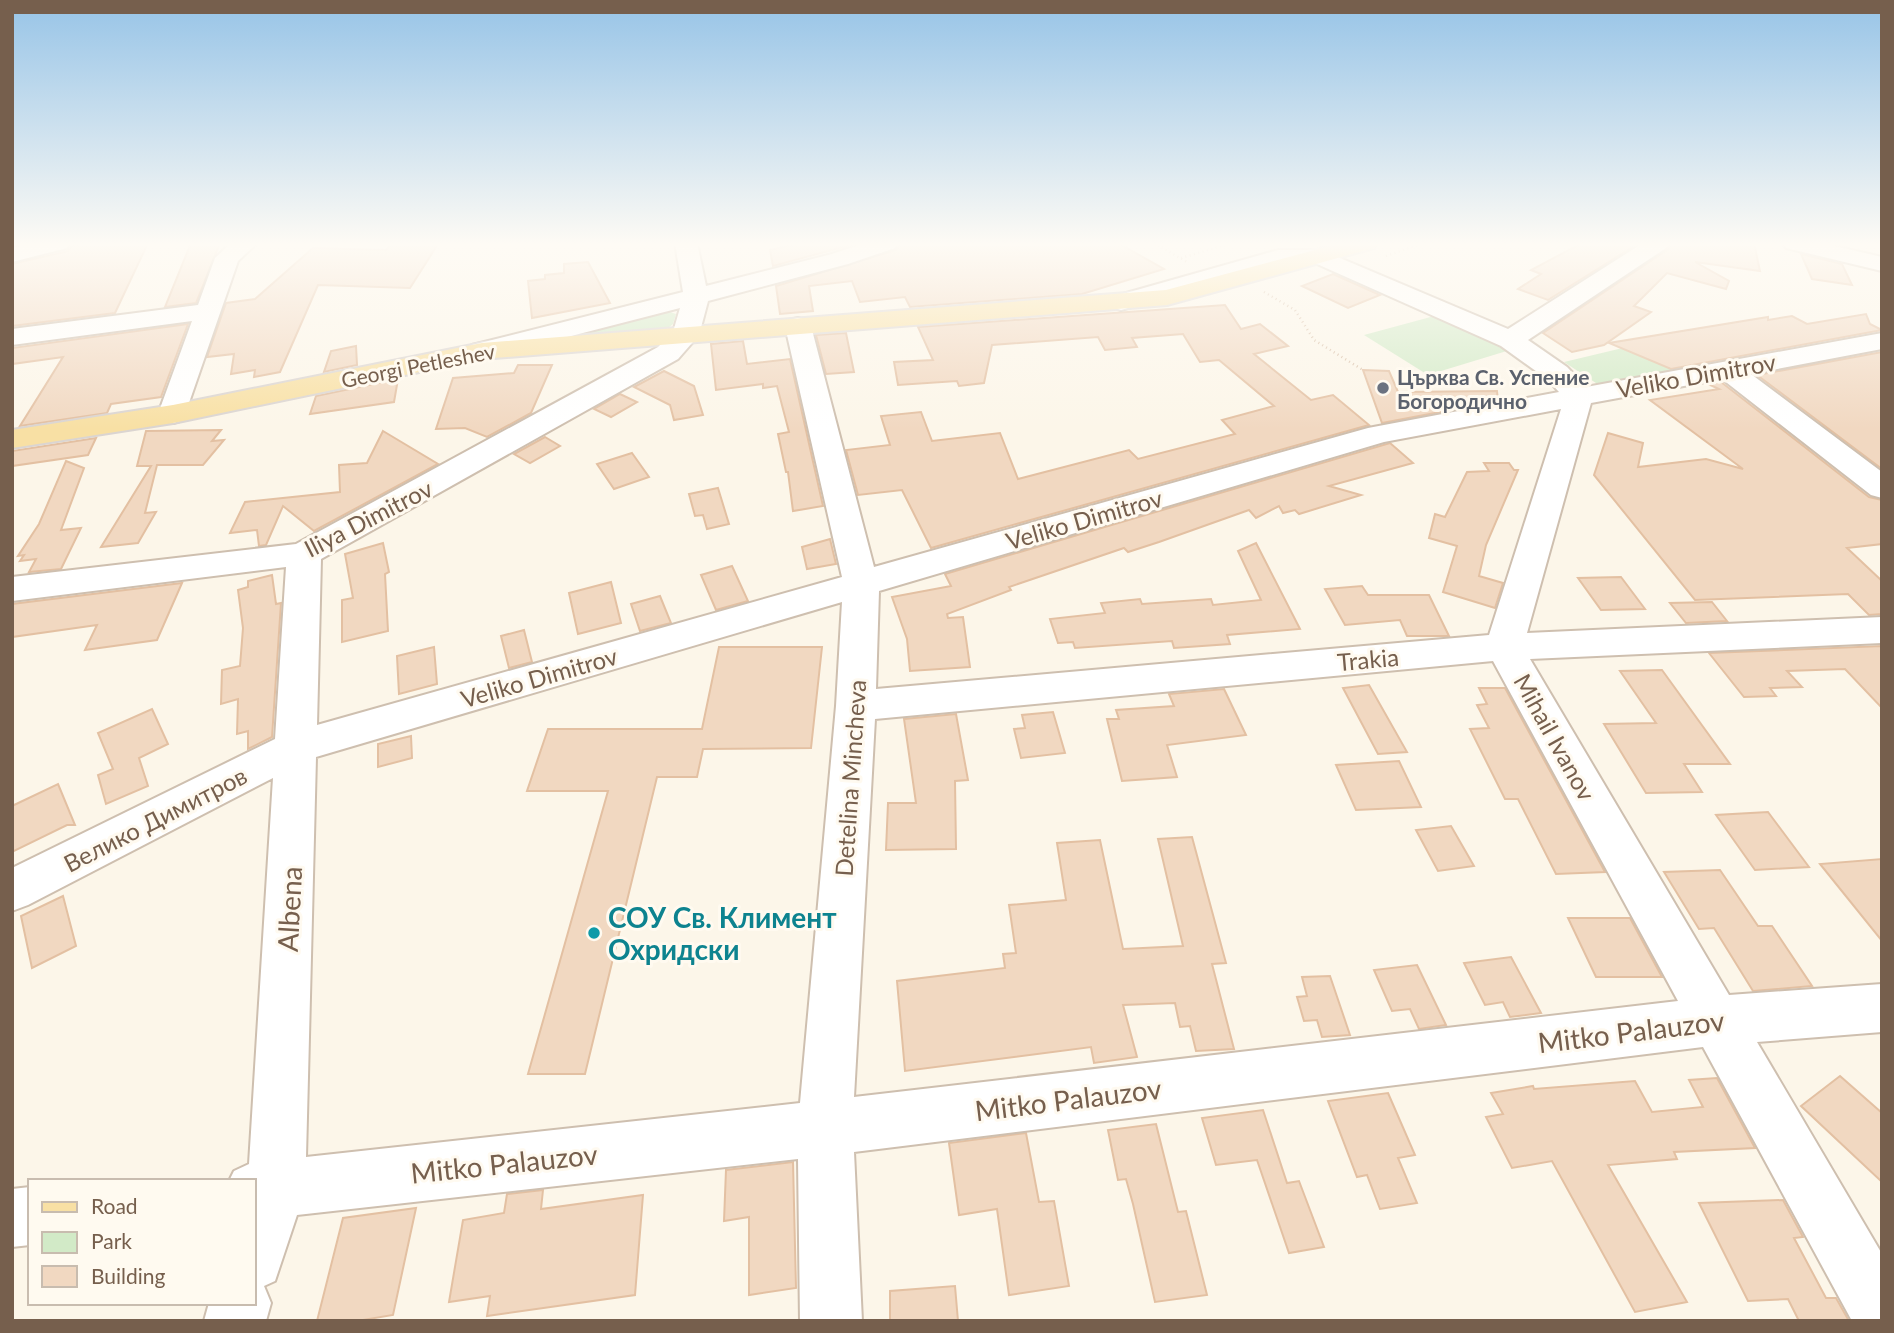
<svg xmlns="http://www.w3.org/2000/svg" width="1894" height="1333" font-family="Lato,sans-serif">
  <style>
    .green { fill: #d2eac7 }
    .building { fill: #f1d8c1; stroke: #e3c0a2; stroke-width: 2 }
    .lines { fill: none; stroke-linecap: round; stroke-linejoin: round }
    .minor-casing { stroke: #cebfaf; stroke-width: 4 }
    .major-casing { stroke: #dbd5d1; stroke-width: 4 }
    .path { stroke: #d6bca4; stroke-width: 2.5; stroke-dasharray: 1 3.5; stroke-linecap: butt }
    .minor { fill: #fff; fill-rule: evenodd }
    .major { fill: #f8e0a4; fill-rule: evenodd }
    .worship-dot { fill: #6b7280; stroke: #fffaf0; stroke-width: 2.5 }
    .culture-dot { fill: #0f9aa8; stroke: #fffaf0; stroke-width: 2.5 }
    .labels { text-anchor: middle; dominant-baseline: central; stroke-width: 6; stroke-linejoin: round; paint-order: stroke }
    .far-street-label { font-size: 21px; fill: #765f4d; stroke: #fffaf0 }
    .far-worship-label { font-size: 21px; font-weight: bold; fill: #5b616d; stroke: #fffaf0; text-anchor: start }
    .street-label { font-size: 24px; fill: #765f4d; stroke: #fffaf0 }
    .near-street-label { font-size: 28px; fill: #765f4d; stroke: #fffaf0 }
    .near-culture-label { font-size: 28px; font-weight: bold; fill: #0d838f; stroke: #fffaf0; text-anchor: start }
  </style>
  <rect width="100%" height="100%" fill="#fcf6e9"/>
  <g class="green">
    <path d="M667 311 676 314 673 324 667 329 579 336 580 333Z"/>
    <path d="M1438 315 1510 350 1428 375 1364 335Z"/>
    <path d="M1631 346 1674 371 1599 385 1564 362Z"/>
  </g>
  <g class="building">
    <path d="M85 243H148L115 313 12 326V264L68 251 72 246Z"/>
    <path d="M191 243H220L196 303 165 307Z"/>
    <path d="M392 243 438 244 410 288 318 285 280 372 254 377 255 370 231 374 234 354 207 357 226 303 255 299 313 248 386 250Z"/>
    <path d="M800 243H858L773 266 770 250Z"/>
    <path d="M902 243H1118L1164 269 1082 294 910 307 905 297 860 302 852 281 809 286 813 311 780 314 776 286 896 250Z"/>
    <path d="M1582 243H1639L1548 300 1518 289 1541 274 1531 270Z"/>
    <path d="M1672 243H1754L1760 271 1695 262 1729 281 1726 289 1667 273 1634 306 1651 312 1604 345 1572 352 1543 333 1667 250Z"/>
    <path d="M1801 254 1842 264 1852 285 1812 279Z"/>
    <path d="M588 262 610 303 532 318 528 281 545 279V275L564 273V264Z"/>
    <path d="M1333 274 1380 295 1348 308 1302 286Z"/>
    <path d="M1225 305 1241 329 1260 324 1288 346 1254 354 1311 400 1333 395 1369 425 931 548 902 490 858 495 846 450 890 445 881 416 921 412 932 441 1000 433 1018 479 1129 450 1138 459 1235 434 1222 420 1274 406 1219 360 1200 362 1183 334 1132 338 1137 347 1105 350 1098 337 992 345 984 383 959 386 957 381 898 385 894 362 933 360 918 327Z"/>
    <path d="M1866 314 1870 324 1882 330 1671 369 1609 343 1768 317V320L1792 316 1807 324Z"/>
    <path d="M188 324 161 397 111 404 107 413 20 426 63 357 12 364V348Z"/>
    <path d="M846 333 854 372 826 374 816 335Z"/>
    <path d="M743 341 747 364 790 359 823 506 793 511 788 472H786L778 434 789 432 777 386 763 388V384L716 390 711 344Z"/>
    <path d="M356 346 357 365 324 372 331 351Z"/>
    <path d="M1882 352V469L1757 375Z"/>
    <path d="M518 365H552L531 413 487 437 465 428 436 429 453 378 514 373Z"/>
    <path d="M1363 370 1389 371 1398 392 1497 391 1498 401 1382 423Z"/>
    <path d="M664 371 694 386 703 415 674 420 670 405 634 387Z"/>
    <path d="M398 379 394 402 310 414 316 396Z"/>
    <path d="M1721 382 1869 497 1882 500V544L1847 548 1882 581V614L1869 615 1848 594 1695 600 1594 475 1608 433 1643 443 1638 467 1706 459 1743 469 1650 400 1719 389 1708 384Z"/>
    <path d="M620 394 637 402 611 417 594 409Z"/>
    <path d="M221 430 212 441 224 440 203 465H157L145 513 156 512 138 543 101 547 151 466H137L146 431Z"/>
    <path d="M383 431 438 464 314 531 283 506 266 545 259 546 257 530 230 533 245 502 340 492 339 465 367 463Z"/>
    <path d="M545 437 560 446 530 463 514 454Z"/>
    <path d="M96 438 88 455 12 466V451Z"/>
    <path d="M1390 443 1413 463 1329 486 1361 495 1299 514 1295 510 1283 513 1279 506 1256 518 1249 510 1159 542 1128 552 1124 548 1009 587 1011 590 947 614 948 618 963 617 970 667 910 671 907 639 892 597 951 586 945 574Z"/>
    <path d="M632 453 649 477 614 489 597 464Z"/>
    <path d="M66 461 84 468 61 530 81 528 61 569 29 572 36 559 20 561 24 555 18 556 39 524Z"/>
    <path d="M1484 463H1509L1514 470H1518L1486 545 1479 576 1503 583 1495 608 1443 592 1457 546 1429 538 1435 514 1445 517 1467 472 1489 471Z"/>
    <path d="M718 488 729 524 707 529 703 515 695 516 689 494Z"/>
    <path d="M830 539 836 564 807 569 802 547Z"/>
    <path d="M383 543 389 572 385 574 388 631 342 642V600L353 598 345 554Z"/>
    <path d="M1256 543 1300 629 1227 635 1230 644 1174 648 1172 641 1075 648 1073 642 1058 643 1050 619 1105 613 1101 603 1140 599 1142 604 1211 599 1213 605 1261 600 1238 551Z"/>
    <path d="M732 566 748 601 716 610 701 575Z"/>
    <path d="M272 575 276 604 281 603 272 737 248 749V731L237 734 238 699 221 704 222 670 240 666 243 628 238 590 248 587V581Z"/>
    <path d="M1621 577 1645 609 1601 610 1578 578Z"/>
    <path d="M611 582 621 623 578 634 569 593Z"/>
    <path d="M182 583 157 640 85 650 97 625 12 637V604Z"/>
    <path d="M1362 586 1368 595H1429L1449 636H1407L1400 620 1345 625 1325 589Z"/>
    <path d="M660 596 671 623 640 631 631 604Z"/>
    <path d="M1712 602 1727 621 1686 623 1670 603Z"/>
    <path d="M524 630 532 662 509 668 501 636Z"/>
    <path d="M1882 646V708L1845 669 1787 671 1802 687 1770 688 1776 696 1744 697 1709 653Z"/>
    <path d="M434 647 437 684 399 694 397 656Z"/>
    <path d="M719 647H822L811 748 703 749 697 777H657L585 1074H528L608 791H527L548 729H702Z"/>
    <path d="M1662 670 1730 764H1684L1702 792 1646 793 1604 724 1656 723 1620 671Z"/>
    <path d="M1369 685 1407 752 1378 754 1343 688Z"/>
    <path d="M1479 688H1505L1605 872 1556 874 1518 799H1505L1470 729 1489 728 1477 705 1487 704Z"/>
    <path d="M1224 689 1246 735 1167 745 1177 777 1122 781 1107 719H1119L1116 710 1174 706 1169 694Z"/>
    <path d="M152 709 168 744 139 758 148 786 106 804 98 775 113 769 98 733Z"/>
    <path d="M1053 712 1065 753 1021 758 1014 729 1025 728 1022 715Z"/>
    <path d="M956 714 968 780 955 781 956 849 886 850 888 803H916L904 719Z"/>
    <path d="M411 736 412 758 378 767V744Z"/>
    <path d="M1399 761 1421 807 1356 810 1336 765Z"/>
    <path d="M58 784 75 825H67L12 852V806Z"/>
    <path d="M1768 812 1809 867 1755 870 1716 815Z"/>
    <path d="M1451 826 1474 866 1438 871 1416 830Z"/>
    <path d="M1192 837 1226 963 1212 964 1234 1049 1196 1051 1190 1026 1180 1027 1175 1003 1123 1005 1137 1057 1094 1063 1091 1047 905 1071 897 981 1005 968 1003 954 1016 953 1009 905 1066 900 1057 843 1100 840 1123 949 1183 946 1158 839Z"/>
    <path d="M1882 859V941L1820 864Z"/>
    <path d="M1720 870 1758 926H1772L1812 986 1753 991 1714 928 1699 929 1664 872Z"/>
    <path d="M63 896 76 946 32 968 21 916Z"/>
    <path d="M1568 918H1630L1662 977H1596Z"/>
    <path d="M1511 957 1541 1013 1510 1017 1503 1002 1485 1005 1464 963Z"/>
    <path d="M1417 965 1446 1025 1419 1029 1410 1009 1392 1011 1374 970Z"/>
    <path d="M1330 976 1350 1035 1322 1037 1317 1020 1304 1021 1297 997 1307 996 1302 977Z"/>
    <path d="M1840 1076 1882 1113V1182L1801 1106Z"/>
    <path d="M1717 1078 1755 1148 1674 1152 1677 1159 1608 1165 1687 1302 1635 1312 1552 1161 1512 1168 1486 1117 1503 1114 1491 1093 1533 1086 1534 1089 1635 1081 1652 1112 1703 1107 1689 1080Z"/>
    <path d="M1388 1093 1415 1155 1398 1158 1417 1203 1380 1209 1367 1175 1357 1177 1328 1101Z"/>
    <path d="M1263 1110 1287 1183 1299 1181 1324 1247 1289 1253 1257 1160 1216 1165 1202 1118Z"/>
    <path d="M1156 1124 1178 1212 1186 1211 1207 1295 1155 1302 1133 1204 1126 1179 1118 1180 1108 1130Z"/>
    <path d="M1026 1133 1039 1202 1054 1201 1069 1286 1009 1295 997 1209 959 1215 949 1143Z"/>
    <path d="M793 1162 796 1288 749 1295V1217L724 1221 726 1170Z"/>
    <path d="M543 1190 541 1209 643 1195 635 1295 487 1316 490 1296 449 1302 463 1220 504 1213 507 1194Z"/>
    <path d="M1783 1200 1803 1237 1794 1238 1826 1298H1836L1849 1321H1799L1788 1299 1748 1301 1699 1203Z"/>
    <path d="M416 1208 393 1315 357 1321H317L343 1218Z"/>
    <path d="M955 1286 958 1321H890V1291Z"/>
  </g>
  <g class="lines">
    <defs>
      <g id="minor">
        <path d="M33 243H71L67 248 12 262V248Z"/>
        <path d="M231 243H257L238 261 183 420 173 423 163 420 158 414 192 321 12 345V329L198 305 215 258Z"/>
        <path d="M675 243H697L706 286 832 254 865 243H899L895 248 848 264 708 301 699 335 678 359 321 559 317 725 842 577 785 326 789 320 798 318 807 320 811 326 874 567 1368 428 1559 392 1547 379 1501 346 1317 264H1279L1121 310 1112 307 1108 302 1112 297 1278 250H1321L1508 329 1643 243H1669L1666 248 1528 340 1567 367 1586 387 1882 333V349L1751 374 1882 472V498L1871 495 1722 379 1591 403 1527 633 1882 617V643L1530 659 1729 995 1882 984V1032L1757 1042 1882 1254V1321H1852L1703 1047 854 1152 862 1321H800L798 1159 297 1215 275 1281 264 1286 271 1303 266 1321H204L209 1303H254V1181H229L234 1171 249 1164 273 778 28 905 12 911V868L275 739 286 567 12 601V577L296 544 658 347 673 332 680 308 482 359 472 357 468 351 472 345 683 292ZM1561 409 1489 635 876 689 879 591 1384 442ZM842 602 836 706 800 1103 306 1157 316 757ZM1493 661 1678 1001 854 1097 875 719Z"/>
        <path d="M1782 243H1822L1882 257V271L1786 248Z"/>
        <path d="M30 1187V1245L12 1247V1189Z"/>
      </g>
      <path id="major" d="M1341 243H1378L1374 248 1167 305 482 359 173 423 12 448V430L173 405 482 343 1166 290Z"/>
    </defs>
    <use href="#minor" class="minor-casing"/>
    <use href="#major" class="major-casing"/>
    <g class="path">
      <path d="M1154 243 1187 262"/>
      <path d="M1386 256 1417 245"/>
      <path d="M1181 258 1232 243"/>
      <path d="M1264 292 1295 310 1314 340 1363 370"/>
    </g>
    <use href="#minor" class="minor"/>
    <use href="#major" class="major"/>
  </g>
  <linearGradient id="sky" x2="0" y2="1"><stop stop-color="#97c4e7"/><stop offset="0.57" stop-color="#fefbf5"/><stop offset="1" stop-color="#fefbf5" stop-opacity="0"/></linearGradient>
  <rect width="1894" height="429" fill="url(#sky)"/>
  <circle class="worship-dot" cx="1383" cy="388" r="7"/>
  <circle class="culture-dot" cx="594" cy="933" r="7"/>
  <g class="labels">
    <g class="far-street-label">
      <text transform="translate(418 365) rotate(-11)">Georgi Petleshev</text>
    </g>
    <g class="far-worship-label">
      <text x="1397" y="376">Църква Св. Успение<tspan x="1397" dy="24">Богородично</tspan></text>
    </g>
    <g class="street-label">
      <text transform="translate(1696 375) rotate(-10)">Veliko Dimitrov</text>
      <text transform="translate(368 518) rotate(-27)">Iliya Dimitrov</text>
      <text transform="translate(1084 519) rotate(-16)">Veliko Dimitrov</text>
      <text transform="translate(1368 659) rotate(-5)">Trakia</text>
      <text transform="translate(539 677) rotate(-16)">Veliko Dimitrov</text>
      <text transform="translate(1555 737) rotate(61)">Mihail Ivanov</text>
      <text transform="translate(850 778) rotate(-86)">Detelina Mincheva</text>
      <text transform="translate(155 819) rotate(-27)">Велико Димитров</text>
    </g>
    <g class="near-street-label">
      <text transform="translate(289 909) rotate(-87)">Albena</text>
      <text transform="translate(1631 1031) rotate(-7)">Mitko Palauzov</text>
      <text transform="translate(1068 1099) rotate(-7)">Mitko Palauzov</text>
      <text transform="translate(504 1163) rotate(-6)">Mitko Palauzov</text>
    </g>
    <g class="near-culture-label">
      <text x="608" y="917">СОУ Св. Климент<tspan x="608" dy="32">Охридски</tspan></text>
    </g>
  </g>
  <rect width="1894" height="1333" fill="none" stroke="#765f4d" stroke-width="28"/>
  <rect x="28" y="1179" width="228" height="126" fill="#fffaf0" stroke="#c8bcaf" stroke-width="2"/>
  <rect x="42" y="1202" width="35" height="10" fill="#f8e0a4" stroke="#c8bcaf" stroke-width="2"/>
  <text x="91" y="1214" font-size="21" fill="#765f4d">Road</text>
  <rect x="42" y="1232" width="35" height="21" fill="#d2eac7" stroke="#c8bcaf" stroke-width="2"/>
  <text x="91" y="1249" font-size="21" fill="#765f4d">Park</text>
  <rect x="42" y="1266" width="35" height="21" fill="#f1d8c1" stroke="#c8bcaf" stroke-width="2"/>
  <text x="91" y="1284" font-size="21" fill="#765f4d">Building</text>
</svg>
